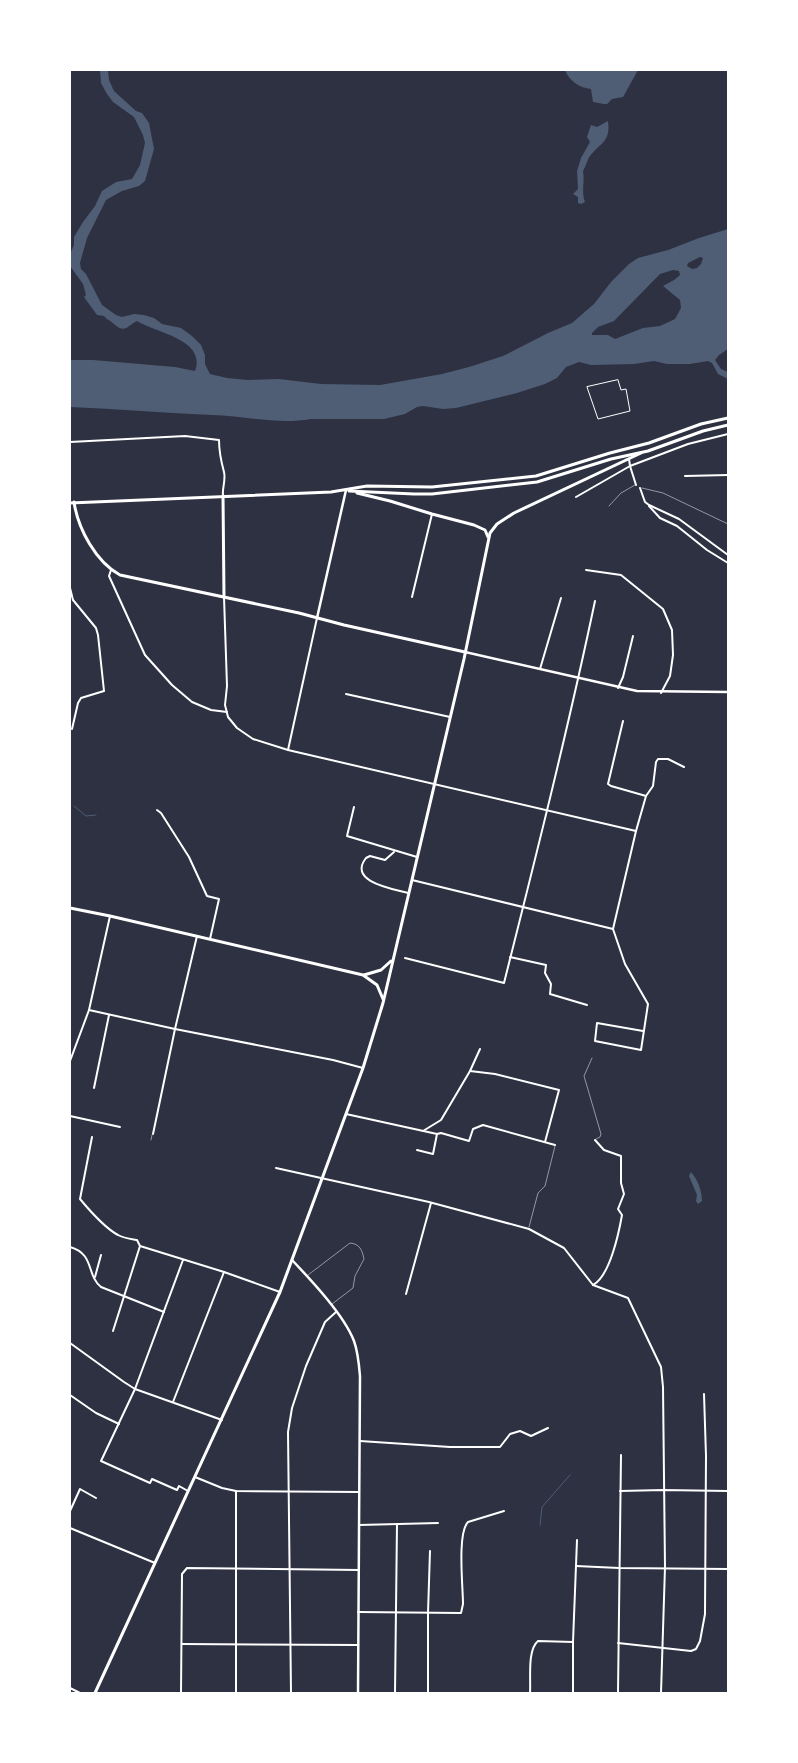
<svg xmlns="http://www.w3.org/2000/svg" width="798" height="1763" font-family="'Fira Sans Condensed',sans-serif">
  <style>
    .water { fill: #4f5d75; fill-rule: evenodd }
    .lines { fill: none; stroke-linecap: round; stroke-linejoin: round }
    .stream { stroke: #4f5d75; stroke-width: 1 }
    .service { stroke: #fff; stroke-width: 0.5 }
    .pedestrian { stroke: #fff; stroke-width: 1 }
    .minor { stroke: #fff; stroke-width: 2 }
    .tertiary { stroke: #fff; stroke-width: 2.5 }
    .secondary { stroke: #fff; stroke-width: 2.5 }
    .primary { stroke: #fff; stroke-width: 3 }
  </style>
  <rect width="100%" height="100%" fill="#2d3142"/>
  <g class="water">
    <path d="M100 70H108L109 80 114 91 136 111 142 113 149 123 154 149 145 181 139 186 122 191 106 200 87 238 80 263 81 269 86 274 102 305 116 315 122 317 134 314 144 315 154 318 162 324 181 328 192 336 201 345 205 355V364L210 374 227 378 248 380 279 379 321 384 380 385 442 374 469 367 503 356 548 333 572 323 594 304 611 282 629 264 638 258 668 250 699 238 728 229V349L719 355 715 360 721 369 728 372V379L718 374 712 363 708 361 690 364H667L654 361 634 364 591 365 579 362 566 367 557 378 545 384 517 393 456 408 443 409 423 406 417 407 405 414 384 419H311C278 425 245 416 212 415 165 413 117 409 70 407V360H93L175 367 195 371C207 339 153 332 137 321 127 326 125 334 114 324 110 320 107 320 104 316L97 315 84 297 86 295 83 284 70 266V254L74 245V237L83 222 95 206 102 191 116 182 132 179 140 165 145 143 143 135 134 117 113 102 107 94 101 83ZM700 257 703 258 701 264 697 268 692 269 687 266 688 263ZM673 270 679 271 680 275 674 280 663 286 680 300 681 308 675 319 660 326 643 328 615 339 608 335H592V333L598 327 614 321 660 274Z"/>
    <path d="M565 70H638L623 97 612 99 607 104H604L593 102 591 89C580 88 569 81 565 70Z"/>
    <path d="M608 121C611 142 600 143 590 156 587 160 586 166 583 171 585 182 581 191 585 202L581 204 578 203V197L573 194 578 189 577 171 581 158 590 142 587 137 591 125 597 127Z"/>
    <path d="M691 1172C698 1180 702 1191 702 1201L698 1204 696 1201 697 1195 689 1176Z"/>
  </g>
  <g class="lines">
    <g class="stream">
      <path d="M74 806 86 816 96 815"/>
      <path d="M540 1525 542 1507 570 1475"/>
    </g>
    <g class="service">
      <path d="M642 488 663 493 728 524"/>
      <path d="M609 506 621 493 635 485"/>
      <path d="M592 1058 584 1076 601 1134 600 1137 596 1139"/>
      <path d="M151 1140 152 1135"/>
      <path d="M529 1227 538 1193 545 1186 555 1146"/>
      <path d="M308 1275 350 1243C360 1244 362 1250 364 1259L355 1276 353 1288 332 1304"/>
    </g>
    <path class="pedestrian" d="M618 380 621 390 626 389 630 411 598 419 587 387Z"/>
    <g class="minor">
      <path d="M70 442 185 436 219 440C219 451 221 461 224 472 226 480 222 488 223 496"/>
      <path d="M629 459 630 466 636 485"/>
      <path d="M685 476 728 475"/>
      <path d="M640 488 645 502 649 505 679 519 728 555"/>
      <path d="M576 497 630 466 688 444 728 434"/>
      <path d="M649 506 660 518 677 526 707 550 728 563"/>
      <path d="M111 570 109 576 145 655 172 685 192 702 211 710 227 712"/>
      <path d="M586 570 621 575 663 609 672 630 673 655 670 676 661 693"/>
      <path d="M70 588 73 600 96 628 98 635 104 691 81 698 78 703 72 729"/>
      <path d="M224 597 227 686 225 705 228 717 237 728 253 739 288 750 636 831"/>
      <path d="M412 597 432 514"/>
      <path d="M540 669 561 598"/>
      <path d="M618 688 623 677 633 636"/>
      <path d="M346 694 450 717"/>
      <path d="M623 721 608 784 611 786 646 796"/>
      <path d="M288 750 317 618"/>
      <path d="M354 807 347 836 417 857"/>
      <path d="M157 810 161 813 189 857 207 896 219 899 210 939"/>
      <path d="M394 852 385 860 370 856 366 858C347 882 394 889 408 893"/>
      <path d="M412 880 613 929"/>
      <path d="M510 957 546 965 545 973 551 984 550 994 587 1005"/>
      <path d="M405 958 504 983C536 856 568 729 595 601"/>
      <path d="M89 1010 175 1029 333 1060 363 1068"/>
      <path d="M643 1031 597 1023 595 1041 641 1050 648 1004 625 964 613 929 636 831 646 796 653 786 656 762 658 759H668L684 767"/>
      <path d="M70 1061 89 1010 110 916"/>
      <path d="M470 1071 495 1074 559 1090 545 1142"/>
      <path d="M94 1088 109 1015"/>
      <path d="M346 1114 437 1134 441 1133 469 1141 473 1129 483 1125 555 1145"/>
      <path d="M70 1116 120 1127"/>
      <path d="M423 1131 441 1120 470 1071 480 1049"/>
      <path d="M153 1134 175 1029 197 936"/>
      <path d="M92 1137 80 1199C90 1211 105 1228 118 1235 123 1238 131 1239 137 1240L140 1246 224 1272 280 1292"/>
      <path d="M417 1150 433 1154 437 1134"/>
      <path d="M276 1168 429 1202 529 1229 564 1248 593 1285 628 1298 661 1367 663 1387 665 1567 661 1693"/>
      <path d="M70 1247C95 1254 86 1275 101 1287L164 1312"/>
      <path d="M183 1260 135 1389 101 1461 150 1483 152 1479 177 1490 179 1486 188 1491"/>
      <path d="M95 1277 101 1255"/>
      <path d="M593 1285C610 1276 619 1232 622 1215L618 1209 624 1194 621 1183V1156L604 1150 595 1140"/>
      <path d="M406 1294 431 1203"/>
      <path d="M113 1331 140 1246"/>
      <path d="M70 1343 124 1382 135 1389 222 1420"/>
      <path d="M70 1395 96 1413 119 1424"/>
      <path d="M173 1402 224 1272"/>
      <path d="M360 1441 450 1447H500L510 1434 520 1431 531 1436 548 1428"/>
      <path d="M195 1477 222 1488 236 1491 359 1492"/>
      <path d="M620 1491 663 1490 728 1491"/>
      <path d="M70 1511 80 1489 96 1498"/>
      <path d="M359 1525 438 1523"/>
      <path d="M70 1528 155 1563"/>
      <path d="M576 1566 619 1568 728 1569"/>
      <path d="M358 1612 461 1613 463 1604C463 1587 457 1533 468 1522L504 1511"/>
      <path d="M618 1643 691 1651 696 1649 700 1641 705 1614 706 1456 704 1394"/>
      <path d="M182 1644 358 1645"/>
      <path d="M70 1688 80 1693"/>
      <path d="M181 1693 182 1574 187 1568 359 1570"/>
      <path d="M236 1693V1491"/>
      <path d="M291 1693 288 1432 292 1408 306 1366 325 1322 336 1312"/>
      <path d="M395 1693 397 1524"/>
      <path d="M428 1693V1613L430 1551"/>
      <path d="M530 1693C531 1679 527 1650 538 1641L573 1642"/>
      <path d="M573 1693V1642L577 1540"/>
      <path d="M618 1693 621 1455"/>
    </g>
    <path class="tertiary" d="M317 618 346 490"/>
    <g class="secondary">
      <path d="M465 652 637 691 728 692"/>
      <path d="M292 1260C311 1280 344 1315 354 1341 358 1352 359 1364 360 1376L358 1693"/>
    </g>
    <g class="primary">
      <path d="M349 491 414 494H432L537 482 611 459 648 451 703 431 728 425"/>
      <path d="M357 493 390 501 432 514 474 525 485 530 488 537"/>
      <path d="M223 496 224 597"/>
      <path d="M74 502C78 529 96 562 120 575L299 613 344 625 465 652"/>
      <path d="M70 503 331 492 367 486 432 487 536 476 610 453 649 443 701 424 728 418"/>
      <path d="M70 908 110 916 363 975 377 985 383 999"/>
      <path d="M364 975 381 970 391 961"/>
      <path d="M95 1693 280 1292 363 1068 383 1003 464 659 490 533 497 524 514 513 641 453"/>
    </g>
  </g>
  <rect width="798" height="1763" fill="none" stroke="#ffffff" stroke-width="142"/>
</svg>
